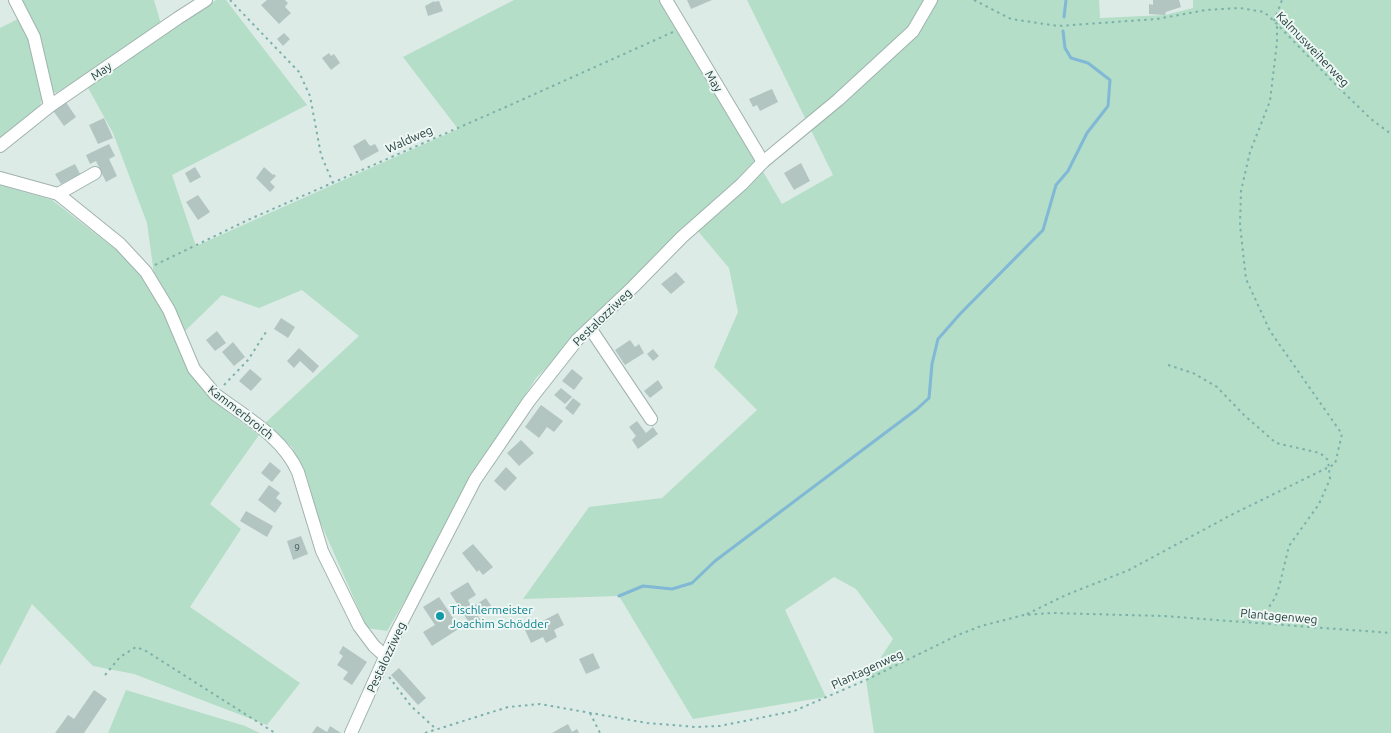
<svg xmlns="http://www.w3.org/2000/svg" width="1391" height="733" font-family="Ubuntu,sans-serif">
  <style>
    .green { fill: #b4dec7 }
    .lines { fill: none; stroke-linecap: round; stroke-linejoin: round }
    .stream { stroke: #80b8d5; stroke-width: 3 }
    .building { fill: #b3c5c1 }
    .minor-casing { stroke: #a0b3af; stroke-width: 14 }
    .path { stroke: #7bb1aa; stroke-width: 2; stroke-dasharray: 2.5 4; stroke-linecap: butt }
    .minor { stroke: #fff; stroke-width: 12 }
    .culture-dot { fill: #0f9aa8; stroke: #eef7f4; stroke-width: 2 }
    .labels { text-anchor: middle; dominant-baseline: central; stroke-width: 4; stroke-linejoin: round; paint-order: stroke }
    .number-label { font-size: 10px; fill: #435e5b }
    .street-label { font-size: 12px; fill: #1e3b39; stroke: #eef7f4 }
    .culture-label { font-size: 12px; fill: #0d838f; stroke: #eef7f4; text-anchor: start }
  </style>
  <rect width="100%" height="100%" fill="#ddebe7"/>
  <g class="green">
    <path d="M18 0H154L161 24 107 62 56 93 50 90Z"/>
    <path d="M216 0H226L307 105 172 175 196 246 458 129 403 57 514 0H662L782 204 833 175 747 0H1099L1100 18 1165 15 1193 8V0H1391V733H874L866 680 893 639 856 589 834 577 785 610 826 697 693 719 619 596 523 599 589 507 662 498 757 410 714 367 738 312 729 268 692 224 536 378 473 477 469 475 471 478 420 575 387 631 367 628 318 517 307 477 292 447 264 424 359 336 302 290 259 308 222 295 185 331 154 274 147 223 113 133 87 86Z"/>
    <path d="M20 18 29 36 43 95 40 105 0 148V28Z"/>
    <path d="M0 185 52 200 128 259 147 280 220 404 229 413 259 435 210 504 241 529 190 607 300 683 267 725 134 674 93 666 32 604 0 666Z"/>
    <path d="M126 690 245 726 260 733H108Z"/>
  </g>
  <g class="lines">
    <g class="stream">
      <path d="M1064 17 1066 0"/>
      <path d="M619 596 643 586 672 589 692 583 715 561 917 409 929 398 932 364 938 339 960 314 1043 230 1056 185 1068 171 1087 133 1108 106 1110 80 1088 63 1071 58 1065 48 1063 31"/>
    </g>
  </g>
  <g class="building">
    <path d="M267 0H285L288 3 285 7 291 13 279 24 261 5Z"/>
    <path d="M687 0H712L691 9Z"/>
    <path d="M1153 0H1179L1181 7 1166 12 1165 15 1149 14V4L1153 5Z"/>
    <path d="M434 1V2L439 1 443 11 428 16 425 6Z"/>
    <path d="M284 33 290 39 283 46 277 39Z"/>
    <path d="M329 53 331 56 334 54 340 63 331 70 322 58Z"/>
    <path d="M772 89 778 102 760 111 757 105 753 107 749 99Z"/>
    <path d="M65 101 76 117 64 126 52 109Z"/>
    <path d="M104 118 113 138 98 144 89 125Z"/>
    <path d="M365 139 370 146 375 144 379 151 361 161 353 146Z"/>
    <path d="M109 144 115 156 109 159 117 176 106 182 96 161 90 164 86 155Z"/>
    <path d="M801 163 810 181 794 190 784 173Z"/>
    <path d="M75 164 80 174 61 184 55 174Z"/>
    <path d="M195 167 201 177 190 183 185 173Z"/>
    <path d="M264 167 273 175 274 174 276 176 270 182 275 187 270 192 256 178Z"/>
    <path d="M198 195 210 212 198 220 186 202Z"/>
    <path d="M676 272 685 282 671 294 661 284Z"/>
    <path d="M281 318 295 327 288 338 274 329Z"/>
    <path d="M217 331 226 343 215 351 206 340Z"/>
    <path d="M630 340 635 347 639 344 644 353 625 365 615 350Z"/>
    <path d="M233 342 245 357 234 366 222 352Z"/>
    <path d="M299 348 319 366 313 373 300 361 294 368 287 361Z"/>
    <path d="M653 349 659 356 653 361 647 354Z"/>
    <path d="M250 369 262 379 251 391 239 381Z"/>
    <path d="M572 369 583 378 574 390 562 381Z"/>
    <path d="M658 380 663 388 650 398 644 391Z"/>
    <path d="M561 388 572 397 565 404 554 395Z"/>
    <path d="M573 398 581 404 573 415 565 408Z"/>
    <path d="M541 405 563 421 554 432 547 427 539 438 525 427Z"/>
    <path d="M637 421 646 433 653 427 658 434 638 449 632 440 636 436 629 427Z"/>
    <path d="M521 440 534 453 519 466 507 453Z"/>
    <path d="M270 462 281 471 272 482 261 473Z"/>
    <path d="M506 467 517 478 505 491 494 481Z"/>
    <path d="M269 485 280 493 276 498 282 503 275 513 258 500Z"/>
    <path d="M246 511 273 526 267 537 240 521Z"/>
    <path d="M301 536 308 554 293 560 287 541Z"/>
    <path d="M473 544 493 567 483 575 479 570 477 572 462 553Z"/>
    <path d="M468 582 476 595 468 600 471 606 462 611 450 593Z"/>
    <path d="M439 597 460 628 432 646 423 632 435 625 423 607Z"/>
    <path d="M486 598 492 607 478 616 481 620 471 626 463 613Z"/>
    <path d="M558 613 564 625 554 630 557 637 546 643 543 637 531 643 525 630Z"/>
    <path d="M343 646 367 662 352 685 343 679 348 672 337 665 343 656 339 653Z"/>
    <path d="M593 653 600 668 586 674 579 659Z"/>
    <path d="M399 668 426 698 418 705 391 675Z"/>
    <path d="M94 690 107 699 84 733H55L68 715 74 719Z"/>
    <path d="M568 724 572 732 577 729 579 733H552Z"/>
    <path d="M317 726 327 732 330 726 341 733H312Z"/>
  </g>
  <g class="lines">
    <defs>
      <g id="minor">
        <path d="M15 0 34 37 50 106"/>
        <path d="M666 0 763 162"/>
        <path d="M0 146 50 106 178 18 206 0"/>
        <path d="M0 178 58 194 120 244 146 272 169 310 194 369 215 394C245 417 282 436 298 472L322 551 359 626 374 646 385 656"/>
        <path d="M58 194 95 173"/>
        <path d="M590 328 651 419"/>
        <path d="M351 733 395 635 475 480 529 401 577 340 633 287 682 237 742 184 763 162 838 100 913 31 931 0"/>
      </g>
    </defs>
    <use href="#minor" class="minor-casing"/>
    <g class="path">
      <path d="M230 0 299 72 310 96 321 155 333 183"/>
      <path d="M974 0 1011 19 1058 26 1157 19 1206 10 1240 8 1264 12 1274 21 1338 87 1371 119 1391 134"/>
      <path d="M1274 21 1282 0"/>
      <path d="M155 265 250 219 508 106 673 32"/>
      <path d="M1168 365 1193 373 1217 387 1244 415 1276 443 1320 453 1328 460 1330 479 1319 504 1289 546 1279 587 1275 598 1267 610 1244 622"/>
      <path d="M224 385 248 360 266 332"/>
      <path d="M1027 614 1066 595 1129 570 1231 515 1335 464 1342 434 1270 331 1246 279 1240 225 1241 191 1250 152 1270 101 1277 42V24"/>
      <path d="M105 675 120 657 136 647 146 651 275 733"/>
      <path d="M389 677 411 706 436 729"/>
      <path d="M590 713 600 733"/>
      <path d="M425 733 508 707 540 704 647 723 696 727 720 726 794 711 866 680 958 635 981 626 1024 615 1052 613 1163 616 1391 633"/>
    </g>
    <use href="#minor" class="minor"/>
  </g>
  <circle class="culture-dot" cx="440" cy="616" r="5"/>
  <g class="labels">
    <g class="number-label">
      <text x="297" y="547">9</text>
    </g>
    <g class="street-label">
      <text transform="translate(1313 49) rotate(46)">Kalmusweiherweg</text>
      <text transform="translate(101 71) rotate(-35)">May</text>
      <text transform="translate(714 81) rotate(59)">May</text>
      <text transform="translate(409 139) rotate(-24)">Waldweg</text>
      <text transform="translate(602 317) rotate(-44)">Pestalozziweg</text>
      <text transform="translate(241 412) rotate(38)">Kammerbroich</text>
      <text transform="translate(1279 616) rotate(5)">Plantagenweg</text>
      <text transform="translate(386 657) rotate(-65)">Pestalozziweg</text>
      <text transform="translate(867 669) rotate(-25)">Plantagenweg</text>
    </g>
    <g class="culture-label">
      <text x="450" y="609">Tischlermeister<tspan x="450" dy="14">Joachim Schödder</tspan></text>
    </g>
  </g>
</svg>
